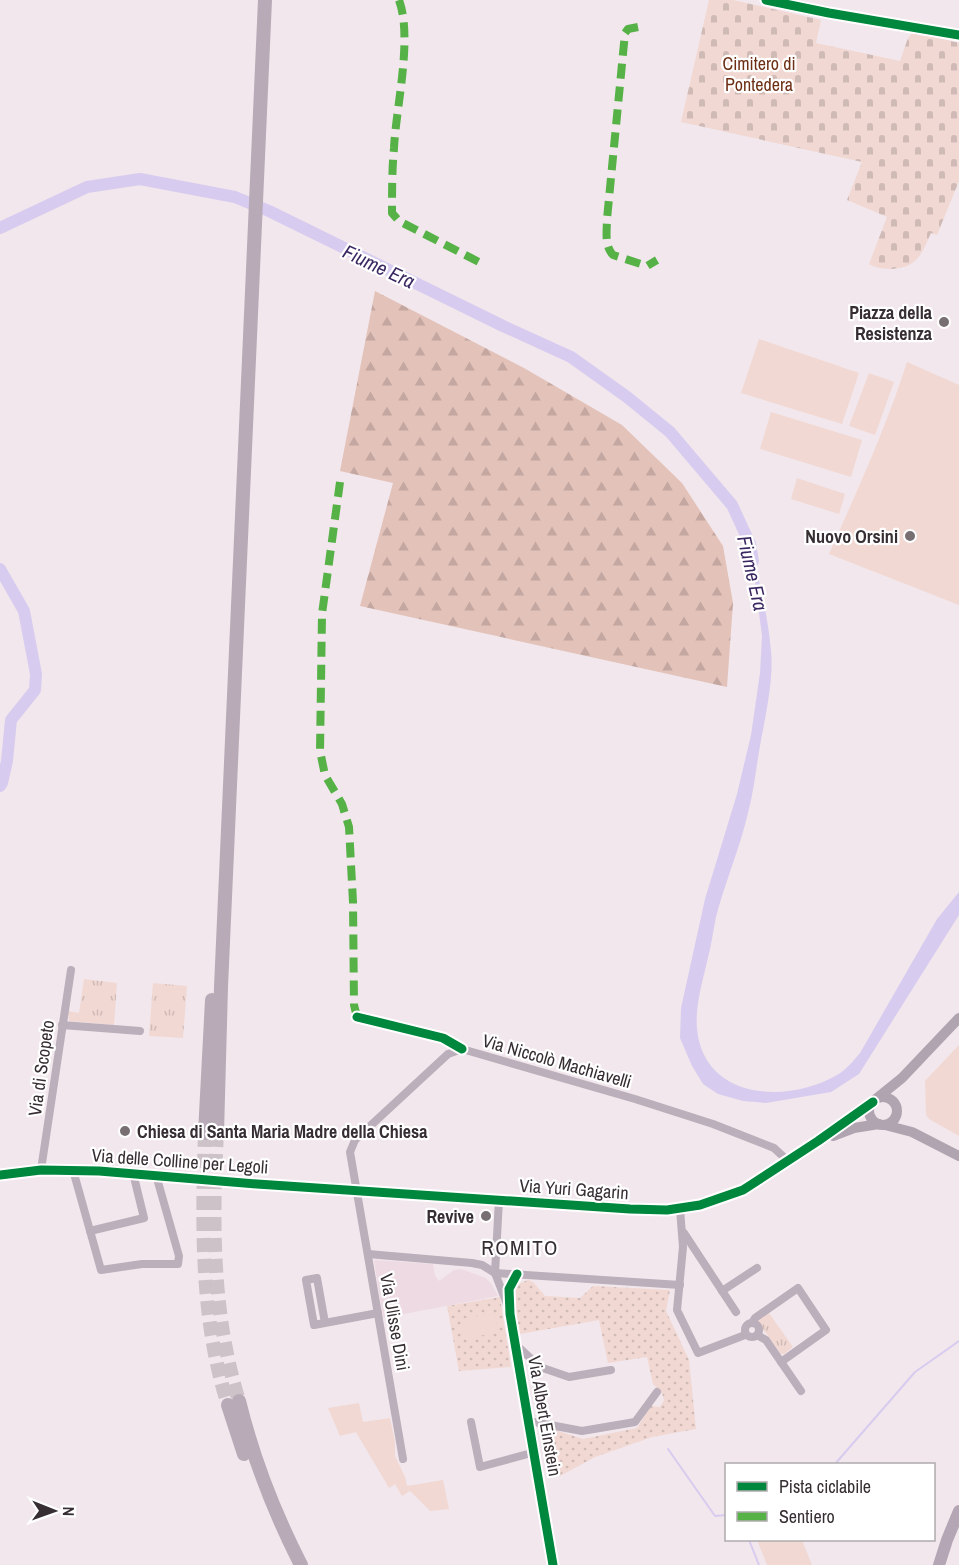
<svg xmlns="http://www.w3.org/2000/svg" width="959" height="1565" font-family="'Archivo Narrow',sans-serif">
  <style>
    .built { fill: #eedae3 }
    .grass { fill: url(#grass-tufts) }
    .forest { fill: url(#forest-firs) }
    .cemetery { fill: url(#cemetery-stones) }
    .park { fill: url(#park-dots) }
    .garden { fill: #f1d8d3 }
    .water { fill: #d7ccef }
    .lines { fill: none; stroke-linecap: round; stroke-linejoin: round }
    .stream { stroke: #d7ccef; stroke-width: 2 }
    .river { stroke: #d7ccef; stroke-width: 12 }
    .highway-tunnel { stroke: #ccc2c7; stroke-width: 14; stroke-dasharray: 14 7; stroke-linecap: butt }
    .street { stroke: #baafba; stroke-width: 8 }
    .secondary { stroke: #b0a4b0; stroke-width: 10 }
    .primary { stroke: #b4a6b4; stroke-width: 12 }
    .highway { stroke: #b8abb7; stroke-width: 14 }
    .quiet { stroke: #56b246; stroke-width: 8; stroke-dasharray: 15 8; stroke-linecap: butt }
    .cycleway-casing { stroke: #fff; stroke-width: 13 }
    .cycleway { stroke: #00873e; stroke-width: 9 }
    .poi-dot { fill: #786f73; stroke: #fff; stroke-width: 2 }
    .labels { text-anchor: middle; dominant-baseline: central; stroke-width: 4.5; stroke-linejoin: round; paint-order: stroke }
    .park-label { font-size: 18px; fill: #6d2e14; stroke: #fff }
    .poi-label { font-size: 18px; font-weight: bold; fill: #362e32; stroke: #fff; text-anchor: end }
    .street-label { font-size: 18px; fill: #362e32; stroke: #fff }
    .water-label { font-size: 20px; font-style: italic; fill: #3a2761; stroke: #fff }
    .quarter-label { font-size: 21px; letter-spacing: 1.5px; fill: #362e32; stroke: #fff }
  </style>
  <defs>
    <pattern id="grass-tufts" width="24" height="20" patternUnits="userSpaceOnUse" patternTransform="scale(1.5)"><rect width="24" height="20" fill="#f1d8d3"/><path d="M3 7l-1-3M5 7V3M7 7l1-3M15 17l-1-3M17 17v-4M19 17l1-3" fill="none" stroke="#cfbab6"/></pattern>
    <pattern id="forest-firs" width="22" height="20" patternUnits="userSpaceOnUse" patternTransform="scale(1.5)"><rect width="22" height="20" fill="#e3c2b9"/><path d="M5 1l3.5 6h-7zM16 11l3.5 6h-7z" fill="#c3a7a0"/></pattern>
    <pattern id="cemetery-stones" width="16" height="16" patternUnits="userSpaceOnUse" patternTransform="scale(1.5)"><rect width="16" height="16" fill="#f1d8d3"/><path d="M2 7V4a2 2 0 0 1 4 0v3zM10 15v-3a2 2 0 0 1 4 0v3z" fill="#cfbab6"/></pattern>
    <pattern id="park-dots" width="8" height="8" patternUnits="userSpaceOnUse" patternTransform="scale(1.5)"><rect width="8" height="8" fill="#f1d8d3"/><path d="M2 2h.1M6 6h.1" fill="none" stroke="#cfbab6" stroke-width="1.8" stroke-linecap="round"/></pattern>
  </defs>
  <rect width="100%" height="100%" fill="#f2e7ec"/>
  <path class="built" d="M374 1260 433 1264 435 1276 439 1281 454 1270 461 1269 486 1278 492 1285 498 1296 383 1318Z"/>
  <g class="grass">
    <path d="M84 979 117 983 114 1025 69 1021 68 1011 79 1013Z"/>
    <path d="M153 983 187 986 183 1038 149 1036Z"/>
    <path d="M769 1313 793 1347 784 1354H781L758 1322 759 1319Z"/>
  </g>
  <path class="forest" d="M375 291 524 368 622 425 682 483 723 546 733 603 727 687 360 606 393 483 340 471Z"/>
  <path class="cemetery" d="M709 0H733L821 20 816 43 900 61 908 38 913 32 959 43V181L937 235 931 233C921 255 918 267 892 269 884 269 876 268 869 264L887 217 847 200 862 162 681 122Z"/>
  <g class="park">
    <path d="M528 1280 533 1282 545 1296 580 1298 593 1286 670 1290 666 1311 689 1360 696 1429 652 1437 595 1457 560 1476 552 1429 583 1439 637 1428 651 1406 660 1407 664 1400 662 1393 653 1384 647 1357 608 1363 599 1320 520 1334 512 1291 516 1285Z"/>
    <path d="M500 1297 511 1367 459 1371 447 1306Z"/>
  </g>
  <g class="garden">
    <path d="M759 339 859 373 842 424 741 393Z"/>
    <path d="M907 362 959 385V605L829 554C857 491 886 428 907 362Z"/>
    <path d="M869 373 894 382 875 435 849 426Z"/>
    <path d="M771 412 862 440 851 477 760 449Z"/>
    <path d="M797 478 845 494 839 514 791 499Z"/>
    <path d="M959 1045V1136L929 1119 926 1115 925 1081Z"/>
    <path d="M495 1313 498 1333 464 1338 461 1319Z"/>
    <path d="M359 1403 363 1422 390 1418 395 1442V1456L405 1477 407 1486 443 1480 449 1509 430 1511 410 1491 402 1496 395 1484 389 1488 356 1432 340 1436 328 1408Z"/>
    <path d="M757 1540H802L812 1565H767Z"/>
  </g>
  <path class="water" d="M750 544C759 580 768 615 771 651 774 679 765 718 760 746 756 768 754 791 748 813 740 848 725 882 716 917 713 932 711 947 707 962 702 983 695 1007 697 1029 704 1100 787 1104 837 1075 847 1069 853 1061 860 1053L937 919 959 892V915L859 1074 831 1092 766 1103 743 1101 718 1094 703 1084 692 1066 680 1038 681 1008 705 899 737 794 751 735 760 673 762 636Z"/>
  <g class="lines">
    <g class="stream">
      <path d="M668 1449 715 1516 726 1515"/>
      <path d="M835 1464 915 1372 959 1341"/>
      <path d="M749 1540 759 1565"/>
    </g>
    <g class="river">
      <path d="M0 228 87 187 140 179 235 197 269 211 503 326 571 357 627 397 670 432 732 505 750 544 753 561"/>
      <path d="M0 569 24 611 36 674 35 690 11 720 7 761 2 783 0 786"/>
    </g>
    <g class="highway-tunnel">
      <path d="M205 1133C202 1223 200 1318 228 1405"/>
      <path d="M217 1133C212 1223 212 1314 239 1401"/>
    </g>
    <g class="street">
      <path d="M766 0 829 13 959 35"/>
      <path d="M357 1017 443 1038 462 1049"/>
      <path d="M62 1025 140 1031"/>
      <path d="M41 1170 71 970"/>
      <path d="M73 1170 101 1270 142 1264H178L179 1256 156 1175"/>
      <path d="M499 1200 495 1273 507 1304"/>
      <path d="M680 1209 683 1247 677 1310 698 1353 745 1335"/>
      <path d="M90 1231 144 1218 133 1173"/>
      <path d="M684 1233 736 1312"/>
      <path d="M368 1254 472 1263 482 1265 495 1273 680 1285"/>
      <path d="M517 1274 509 1289 510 1314 553 1565"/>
      <path d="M722 1291 757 1268"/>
      <circle cx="752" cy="1330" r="7"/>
      <path d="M325 1323 317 1278 306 1280 314 1325 378 1313"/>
      <path d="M752 1323 755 1318 798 1288 826 1330 781 1362"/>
      <path d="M757 1335 766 1340 801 1391"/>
      <path d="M515 1344 540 1367 569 1377 611 1370"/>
      <path d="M529 1421 582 1431 635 1422 657 1392"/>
      <path d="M471 1422 480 1467 535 1452"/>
      <path d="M403 1459 350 1152 355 1140 448 1054 462 1049 635 1099 713 1124 774 1148 788 1161"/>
    </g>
    <g class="secondary">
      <circle cx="883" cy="1111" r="14"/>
      <path d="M876 1099 902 1078 959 1018"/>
      <path d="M885 1125 912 1132 959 1156"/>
      <path d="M833 1136 854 1128 879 1124"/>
      <path d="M0 1175 41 1170 99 1171 257 1184 630 1209 667 1210 700 1205 743 1190 818 1141 873 1102"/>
    </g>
    <path class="primary" d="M939 1565 947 1540 959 1511"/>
    <g class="highway">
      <path d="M205 1133 212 1000"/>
      <path d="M217 1133 221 987 265 0"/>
      <path d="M239 1401C253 1458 274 1512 301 1565"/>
      <path d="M228 1405 244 1454"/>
    </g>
    <g class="quiet">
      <path d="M399 0C413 38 396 107 394 148 392 169 392 191 392 213L399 221 479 262"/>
      <path d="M638 27 628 29 625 33 607 219C607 230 604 246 613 255L647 266 657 260"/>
      <path d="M340 482 322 614 320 751 325 775 342 804 349 827 353 902 354 1005 357 1017"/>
    </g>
    <defs>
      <g id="cycleway">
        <path d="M766 0 829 13 959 35"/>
        <path d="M357 1017 443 1038 462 1049"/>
        <path d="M0 1175 41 1170 99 1171 257 1184 630 1209 667 1210 700 1205 743 1190 818 1141 873 1102"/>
        <path d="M517 1274 509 1289 510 1314 553 1565"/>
      </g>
    </defs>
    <use href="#cycleway" class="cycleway-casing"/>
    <use href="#cycleway" class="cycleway"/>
  </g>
  <g class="poi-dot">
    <circle cx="944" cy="322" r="6"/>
    <circle cx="910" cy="536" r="6"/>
    <circle cx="125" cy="1131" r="6"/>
    <circle cx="486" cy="1216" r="6"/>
  </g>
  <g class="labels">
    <g class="park-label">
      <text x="759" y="63">Cimitero di<tspan x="759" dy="21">Pontedera</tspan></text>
    </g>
    <g class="poi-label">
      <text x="932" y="312">Piazza della<tspan x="932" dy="21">Resistenza</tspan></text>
      <text x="898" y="536">Nuovo Orsini</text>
      <text x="137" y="1131" text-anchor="start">Chiesa di Santa Maria Madre della Chiesa</text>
      <text x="474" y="1216">Revive</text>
    </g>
    <g class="street-label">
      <text transform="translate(557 1061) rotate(16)">Via Niccolò Machiavelli</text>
      <text transform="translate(41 1068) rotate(-82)">Via di Scopeto</text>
      <text transform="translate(180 1161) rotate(4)">Via delle Colline per Legoli</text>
      <text transform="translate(574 1189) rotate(4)">Via Yuri Gagarin</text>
      <text transform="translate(395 1322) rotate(80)">Via Ulisse Dini</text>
      <text transform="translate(545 1416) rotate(80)">Via Albert Einstein</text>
    </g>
    <g class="water-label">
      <text transform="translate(379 266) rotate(25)">Fiume Era</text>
      <text transform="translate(753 573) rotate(77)">Fiume Era</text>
    </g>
    <g class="quarter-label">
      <text x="520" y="1247">ROMITO</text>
    </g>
  </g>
  <rect x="725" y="1463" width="210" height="78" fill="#ffffff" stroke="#afabad" stroke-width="1.5"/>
  <rect x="737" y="1482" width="30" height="9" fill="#00873e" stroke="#afabad" stroke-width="1.5"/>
  <text x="779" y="1493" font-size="18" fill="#362e32">Pista ciclabile</text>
  <rect x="737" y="1512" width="30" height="9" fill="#56b246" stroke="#afabad" stroke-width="1.5"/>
  <text x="779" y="1523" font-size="18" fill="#362e32">Sentiero</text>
  <g transform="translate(54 1511) rotate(91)" stroke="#ffffff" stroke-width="4.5" paint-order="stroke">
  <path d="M0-4.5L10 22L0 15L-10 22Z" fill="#362e32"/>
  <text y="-9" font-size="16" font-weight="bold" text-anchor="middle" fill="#362e32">N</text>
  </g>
</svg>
